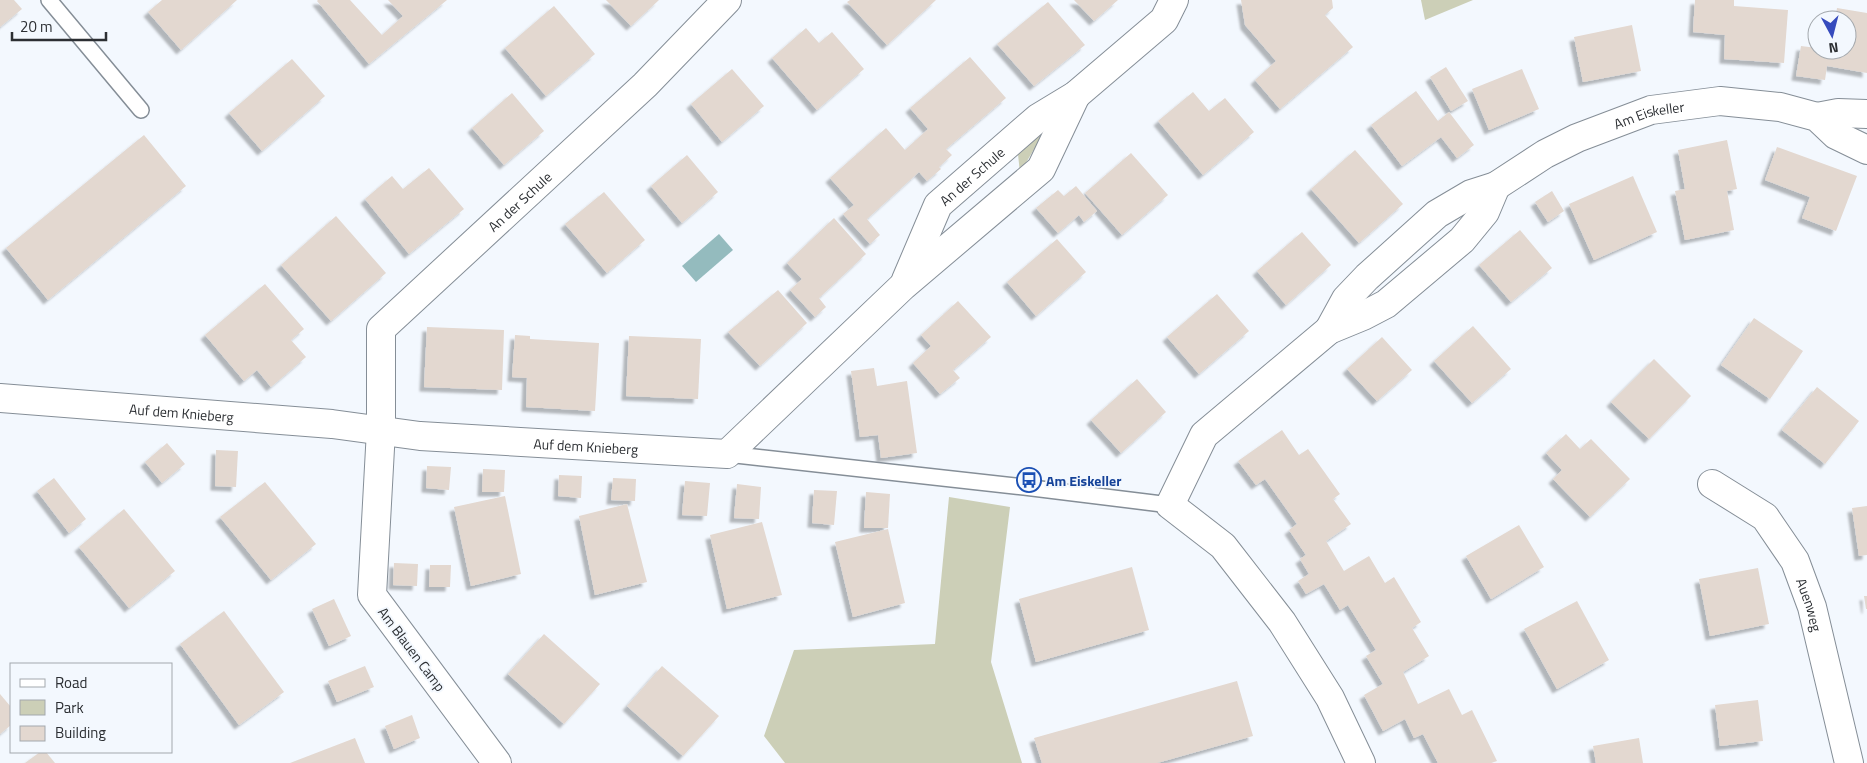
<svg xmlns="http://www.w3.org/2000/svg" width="1867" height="763" font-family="'Titillium Web',sans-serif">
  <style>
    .green { fill: #cccfb7 }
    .water { fill: #94bbbe }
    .building { fill: #e3d8d0; filter: url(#shadow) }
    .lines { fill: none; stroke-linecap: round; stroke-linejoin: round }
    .lane-casing { stroke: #858e97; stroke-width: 18 }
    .street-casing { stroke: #858e97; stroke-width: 30 }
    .lane { stroke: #fff; stroke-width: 15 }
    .street { stroke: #fff; stroke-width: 28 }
    .labels { text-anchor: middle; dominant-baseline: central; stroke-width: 4; stroke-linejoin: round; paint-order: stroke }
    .street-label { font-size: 14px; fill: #2c2f33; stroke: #f3f8fe }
    .transit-label { font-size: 14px; font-weight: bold; fill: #164399; stroke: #f3f8fe; text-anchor: start }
  </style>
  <defs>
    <filter id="shadow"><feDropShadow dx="-4.5" dy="4.5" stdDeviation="1" flood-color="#0004"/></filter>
  </defs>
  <rect width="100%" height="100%" fill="#f3f8fe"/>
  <g class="green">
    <path d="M1421 0H1473L1425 20Z"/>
    <path d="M1047 127 1020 173 1017 145Z"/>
    <path d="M949 497 1010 507 991 662 1022 763H785L764 736 794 650 935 644Z"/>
  </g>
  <path class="water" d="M719 234 733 250 696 282 682 266Z"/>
  <g class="building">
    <path d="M0 0H14L22 9 0 27Z"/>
    <path d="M162 0H237L181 50 148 12Z"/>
    <path d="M318 0H350L382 35 403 16 388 0H447L369 64 317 1Z"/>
    <path d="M606 0H659L631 26Z"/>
    <path d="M850 0H936L887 45 847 2Z"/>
    <path d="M1074 0H1118L1094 21Z"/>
    <path d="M1241 0H1332L1333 8 1325 15 1353 47 1280 109 1255 80 1276 61 1245 25Z"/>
    <path d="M1695 0H1734V6L1788 10 1784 63 1724 59 1725 35 1693 32Z"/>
    <path d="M1048 2 1085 45 1034 86 997 44Z"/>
    <path d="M554 6 595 54 546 96 505 48Z"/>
    <path d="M1837 8 1867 13V73L1827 66 1825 80 1796 76 1801 46 1817 48V50H1847V20H1835Z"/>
    <path d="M1632 25 1641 71 1583 82 1574 37Z"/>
    <path d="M806 28 819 43 832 32 864 69 817 110 772 58Z"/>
    <path d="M970 57 1006 98 946 149 952 155 939 167 941 169 927 181 919 172 867 219 880 235 870 244 843 214 854 205 830 178 886 128 905 150 928 129 910 108Z"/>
    <path d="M292 59 325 96 262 151 229 113Z"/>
    <path d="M1446 67 1468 101 1451 111 1430 77Z"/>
    <path d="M732 69 764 106 722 142 691 104Z"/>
    <path d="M1522 69 1539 109 1489 130 1472 89Z"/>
    <path d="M1416 91 1438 121 1449 112 1474 145 1457 158 1441 137 1402 166 1371 125Z"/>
    <path d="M1193 92 1209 111 1225 98 1254 132 1203 175 1158 121Z"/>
    <path d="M512 93 544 131 504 165 472 128Z"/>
    <path d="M144 135 186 186 48 300 6 248Z"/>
    <path d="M1727 140 1737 189 1727 191 1734 230 1685 240 1675 191 1685 189 1678 150Z"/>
    <path d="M1777 147 1857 176 1836 231 1802 218 1810 197 1765 180Z"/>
    <path d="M1355 150 1403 204 1359 243 1311 189Z"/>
    <path d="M1131 153 1168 195 1122 235 1085 193Z"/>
    <path d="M687 155 718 192 682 223 651 186Z"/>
    <path d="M429 168 464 209 409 254 365 199 392 176 403 189Z"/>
    <path d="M1633 176 1657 232 1594 260 1569 204Z"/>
    <path d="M1076 186 1097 211 1084 222 1079 215 1058 233 1036 208 1058 190 1064 196Z"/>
    <path d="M1552 191 1564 211 1548 222 1535 202Z"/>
    <path d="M604 192 645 240 607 273 565 224Z"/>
    <path d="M336 216 386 273 331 321 281 265Z"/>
    <path d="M834 218 866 254 819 298 826 307 815 317 790 290 802 279 787 263Z"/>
    <path d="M1520 230 1552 268 1511 302 1479 265Z"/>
    <path d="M1302 232 1331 265 1286 305 1257 271Z"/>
    <path d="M1057 239 1086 272 1036 316 1007 282Z"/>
    <path d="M265 284 304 329 291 340 306 357 271 387 257 370 244 381 205 335Z"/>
    <path d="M778 290 807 323 760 366 728 332Z"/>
    <path d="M1217 294 1249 331 1199 374 1167 337Z"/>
    <path d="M958 301 991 337 953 370 960 378 940 394 913 363 931 346 921 335Z"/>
    <path d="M1754 318 1803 351 1770 399 1721 365Z"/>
    <path d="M1473 326 1511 369 1472 403 1434 361Z"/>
    <path d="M427 327 504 330 502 390 424 387Z"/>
    <path d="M515 335 530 336V339L599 343 595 411 526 407 527 378 512 377Z"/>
    <path d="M629 336 701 339 698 399 626 396Z"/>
    <path d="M1382 337 1412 370 1377 401 1347 369Z"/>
    <path d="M1654 359 1691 396 1649 439 1611 402Z"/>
    <path d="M874 368 877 386 907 381 917 453 881 458 878 435 860 437 851 371Z"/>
    <path d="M1137 379 1166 412 1121 453 1091 420Z"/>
    <path d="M1817 387 1859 421 1825 464 1782 430Z"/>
    <path d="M1282 430 1299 455 1308 449 1340 494 1333 499 1351 524 1326 541 1344 571 1369 556 1385 583 1394 577 1421 622 1412 628 1429 656 1403 672 1418 704 1449 689 1462 715 1472 710 1497 761 1491 763H1438L1423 734 1414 738 1405 719 1383 731 1364 695 1383 684 1366 656 1376 650 1348 605 1340 610 1324 584 1306 594 1298 581 1309 574 1300 559 1306 555 1289 530 1297 524 1265 479 1256 485 1238 461Z"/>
    <path d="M1566 434 1580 449 1591 439 1630 479 1590 517 1553 479 1562 470 1546 453Z"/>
    <path d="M167 443 185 464 162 483 145 462Z"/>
    <path d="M216 450 238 451 236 487 215 486Z"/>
    <path d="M427 466 451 467 449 490 426 488Z"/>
    <path d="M483 469 505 470 504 492H482Z"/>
    <path d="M559 475 582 476 581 498 558 496Z"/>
    <path d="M54 478 86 519 69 533 37 491Z"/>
    <path d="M613 478 636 479 635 501 611 500Z"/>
    <path d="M685 481 710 483 707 516 682 515Z"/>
    <path d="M265 482 316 544 271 580 220 517Z"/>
    <path d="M737 484 761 487 759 519 734 518Z"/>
    <path d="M814 490 837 491 834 525 812 523Z"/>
    <path d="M866 492 890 494 888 528H864Z"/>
    <path d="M505 496 521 574 471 586 454 507Z"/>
    <path d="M627 504 647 582 595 595 579 516Z"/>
    <path d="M1867 506V555L1859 556 1852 508Z"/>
    <path d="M124 509 175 571 129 608 79 547Z"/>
    <path d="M762 522 782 595 727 609 710 535Z"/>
    <path d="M1519 525 1544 567 1491 599 1466 556Z"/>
    <path d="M888 529 905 603 853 617 835 542Z"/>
    <path d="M394 563 418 564 417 586 393 585Z"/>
    <path d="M430 565H451L450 587H429Z"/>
    <path d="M1132 567 1149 630 1036 662 1019 599Z"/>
    <path d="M1758 568 1769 624 1710 636 1699 579Z"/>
    <path d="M1864 596H1867V609H1866Z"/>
    <path d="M334 599 351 636 329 646 312 609Z"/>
    <path d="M1577 601 1609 660 1557 689 1524 629Z"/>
    <path d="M224 611 284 692 239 725 180 644Z"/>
    <path d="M544 634 600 684 564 724 508 674Z"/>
    <path d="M365 666 374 687 337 702 328 681Z"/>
    <path d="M662 666 719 716 683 756 627 706Z"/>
    <path d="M1237 681 1253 736 1157 763H1042L1034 738Z"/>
    <path d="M0 694 11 707V725L0 734Z"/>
    <path d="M1758 700 1763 741 1720 746 1715 705Z"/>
    <path d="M412 715 420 738 394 749 385 726Z"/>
    <path d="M355 738 365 763H290Z"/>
    <path d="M1639 738 1643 763H1596L1593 746Z"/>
    <path d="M40 752H46L55 763H25Z"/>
  </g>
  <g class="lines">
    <defs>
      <g id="lane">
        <path d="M49 0 141 110"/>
        <path d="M727 454 1024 487 1170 505"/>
      </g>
      <g id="street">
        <path d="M1817 117 1838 113 1867 114"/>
        <path id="s1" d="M906 280 938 205 1038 118 1076 95 1164 20 1174 0"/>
        <path id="s2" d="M1329 330 1346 299 1367 277 1437 214 1471 194 1496 186 1545 154 1577 138 1651 110 1720 101 1780 107 1817 117 1836 135 1867 150"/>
        <path id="s3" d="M0 398 332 424 420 436 727 454 903 286 1041 169 1076 95"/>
        <path id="s4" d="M1712 484 1765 517 1795 561 1812 607 1849 763"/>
        <path id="s5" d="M497 763 372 595 381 430V329L645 85 727 0"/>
        <path d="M1361 763 1330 698 1282 622 1223 546 1170 505 1204 435 1329 330 1363 316 1386 304 1462 240 1485 212 1496 186"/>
      </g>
    </defs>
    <use href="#lane" class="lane-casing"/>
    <use href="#street" class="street-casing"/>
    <use href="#lane" class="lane"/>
    <use href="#street" class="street"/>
  </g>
  <defs>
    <symbol id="bus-ring" viewBox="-11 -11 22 22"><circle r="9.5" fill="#f3f8fe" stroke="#1a4fb4" stroke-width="1.5"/><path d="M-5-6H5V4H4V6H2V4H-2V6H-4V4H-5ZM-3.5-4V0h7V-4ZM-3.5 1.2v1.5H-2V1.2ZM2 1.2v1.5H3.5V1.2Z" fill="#1a4fb4"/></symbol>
  </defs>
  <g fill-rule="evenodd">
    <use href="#bus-ring" x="1015" y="466" width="28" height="28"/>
  </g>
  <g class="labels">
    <g class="street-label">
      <text stroke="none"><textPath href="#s2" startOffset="396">Am Eiskeller</textPath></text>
      <text stroke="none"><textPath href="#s1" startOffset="126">An der Schule</textPath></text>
      <text stroke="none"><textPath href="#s5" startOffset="664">An der Schule</textPath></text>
      <text stroke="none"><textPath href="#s3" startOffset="182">Auf dem Knieberg</textPath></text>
      <text stroke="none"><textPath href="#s3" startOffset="588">Auf dem Knieberg</textPath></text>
      <text stroke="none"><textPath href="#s4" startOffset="162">Auenweg</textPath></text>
      <text transform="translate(412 649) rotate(53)">Am Blauen Camp</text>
    </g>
    <g class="transit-label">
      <text x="1046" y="480">Am Eiskeller</text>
    </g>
  </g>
  <rect x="10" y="663" width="162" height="90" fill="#f3f8fe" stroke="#a3a8ad"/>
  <rect x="20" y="679" width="25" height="8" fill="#ffffff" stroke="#a3a8ad"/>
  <text x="55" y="688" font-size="15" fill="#2c2f33">Road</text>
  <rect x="20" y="700" width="25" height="15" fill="#cccfb7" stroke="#a3a8ad"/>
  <text x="55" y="713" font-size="15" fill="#2c2f33">Park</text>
  <rect x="20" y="726" width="25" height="15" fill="#e3d8d0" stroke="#a3a8ad"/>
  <text x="55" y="738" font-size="15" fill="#2c2f33">Building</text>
  <g transform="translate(1832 35) rotate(173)"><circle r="24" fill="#f3f8fe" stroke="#a3a8ad"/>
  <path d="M0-4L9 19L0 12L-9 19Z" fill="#364bbd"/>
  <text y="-8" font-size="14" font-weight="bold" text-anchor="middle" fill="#2c2f33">N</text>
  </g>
  <path d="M12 32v8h94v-8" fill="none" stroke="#2c2f33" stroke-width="2.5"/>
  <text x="20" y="32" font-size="15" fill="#2c2f33" stroke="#f3f8fe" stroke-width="4" paint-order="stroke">20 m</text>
</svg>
